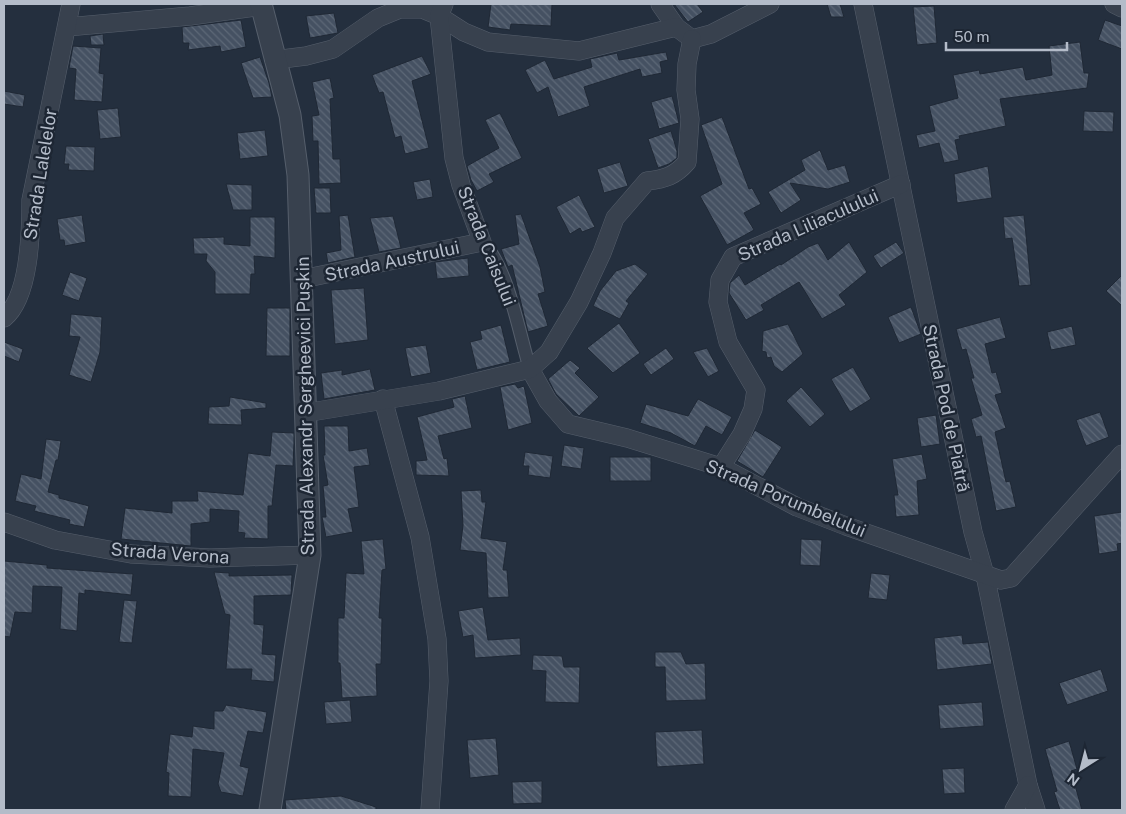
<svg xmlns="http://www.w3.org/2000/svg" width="1126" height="814" font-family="'Public Sans',sans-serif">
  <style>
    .building { fill: url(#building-back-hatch); stroke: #1f2835 }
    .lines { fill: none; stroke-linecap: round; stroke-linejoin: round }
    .pedestrian-casing { stroke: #565f6c; stroke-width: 14 }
    .minor-casing { stroke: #565f6c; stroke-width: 19 }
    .tertiary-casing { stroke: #565f6c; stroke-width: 23 }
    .pedestrian { stroke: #38414e; stroke-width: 12 }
    .minor { stroke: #38414e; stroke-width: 18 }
    .tertiary { stroke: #38414e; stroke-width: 21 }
    .labels { text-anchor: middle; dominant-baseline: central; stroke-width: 5; stroke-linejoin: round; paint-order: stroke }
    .street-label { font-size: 18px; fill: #b4bcc9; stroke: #1d2633 }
  </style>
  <defs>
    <pattern id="building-back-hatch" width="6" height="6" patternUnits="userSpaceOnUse" patternTransform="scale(1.25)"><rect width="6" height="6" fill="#455162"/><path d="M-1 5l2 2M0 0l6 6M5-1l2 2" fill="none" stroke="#5d6877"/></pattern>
  </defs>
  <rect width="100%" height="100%" fill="#242f3e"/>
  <g class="building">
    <path d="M491 4H552L551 26 511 24 510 30 488 27Z"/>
    <path d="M674 4H697L703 12 688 22Z"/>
    <path d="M827 4H840L844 17H831Z"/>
    <path d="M934 6 937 43 917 45 913 7Z"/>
    <path d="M334 13 338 33 310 38 306 16Z"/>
    <path d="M241 20 246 47 221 52 220 46 188 50 189 43H183L182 27Z"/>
    <path d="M1105 20 1122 26V49L1098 40Z"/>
    <path d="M103 34 104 45H91L90 36Z"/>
    <path d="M1080 42 1084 73H1089L1087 88 1000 99 1006 126 959 136 960 139 955 140 959 160 944 163 939 143 919 148 916 135 935 131 929 106 958 98 953 75 979 70 980 74 1023 67 1026 80 1052 75 1049 46Z"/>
    <path d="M73 46 101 48 99 73 104 74 102 102 74 100 76 69 69 68Z"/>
    <path d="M666 52 668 60 660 62 662 73 642 77 640 69 584 87 590 106 558 117 548 87 537 93 525 70 545 60 554 79 592 67 590 59 617 53 619 60Z"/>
    <path d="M422 56 431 74 412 81 429 148 405 154 401 136 395 138 383 92 379 93 372 75Z"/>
    <path d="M260 57 269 83 272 97 253 98 241 63Z"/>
    <path d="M330 78 334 98 330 99 333 159H340L341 183 319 184 318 141H313L312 116 319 115 312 82Z"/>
    <path d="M4 91 25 95 23 107 4 104Z"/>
    <path d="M672 96 679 123 659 129 651 102Z"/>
    <path d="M118 108 121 137 100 139 97 110Z"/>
    <path d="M1084 111 1114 112 1113 132 1083 131Z"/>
    <path d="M500 113 522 158 489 174 494 182 477 191 471 180 467 166 499 148 485 120Z"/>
    <path d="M722 117 749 189 752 188 761 204 744 213 754 230 727 245 700 196 722 184 701 125Z"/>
    <path d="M265 130 268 156 240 159 237 133Z"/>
    <path d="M671 131 677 151V158L669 164 658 168 648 139Z"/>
    <path d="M66 146 95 147 94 171 68 170 69 164H64Z"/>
    <path d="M820 150 828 170 845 165 850 182 828 189 790 183 801 200 781 213 768 192 805 170 801 160Z"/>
    <path d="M620 162 628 186 604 193 597 169Z"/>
    <path d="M988 166 992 198 957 203 954 174Z"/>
    <path d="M430 179 433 197 417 200 413 182Z"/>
    <path d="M226 184 252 185V210H233Z"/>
    <path d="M314 188H330L331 213H316Z"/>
    <path d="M579 195 595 227 582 232 580 228 570 234 556 207Z"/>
    <path d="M521 214 540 267 545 292 538 294 548 326 528 332 512 265 508 267 501 249 519 244 515 215Z"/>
    <path d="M82 215 86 242 65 246 64 240H60L57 219Z"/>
    <path d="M348 215 355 257 328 263 326 253 341 250 339 216Z"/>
    <path d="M1024 215 1031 285 1019 286 1012 238 1005 239 1003 217Z"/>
    <path d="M393 216 401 248 379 252 370 218Z"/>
    <path d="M250 217H275V258L254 256 255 274H251L250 294H215V272L206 261 207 254H194L193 238 224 237V244L250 246Z"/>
    <path d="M849 242 867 272 839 295 846 305 822 319 799 282 761 305 764 310 746 320 729 293 730 283 739 275 745 285 780 264 781 265 808 247 818 243 828 260Z"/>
    <path d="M896 242 904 253 881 268 873 256Z"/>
    <path d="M468 258 469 276 437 279 435 262Z"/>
    <path d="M635 264 648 274 626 301 629 303 620 319 593 306 600 291 616 271Z"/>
    <path d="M70 272 87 278 79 301 62 295Z"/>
    <path d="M1122 275V306L1106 291Z"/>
    <path d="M364 288 368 340 335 344 331 290Z"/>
    <path d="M911 307 921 334 899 343 888 317Z"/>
    <path d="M267 308H290V356H266Z"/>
    <path d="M71 314 102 317 100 352 91 382 69 375 80 337 69 336Z"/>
    <path d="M1000 317 1006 338 985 344 992 373 996 372 1002 393 995 395 1006 428 995 432 1006 482 1010 481 1016 507 996 511 981 436 976 437 971 419 982 415 971 378H974L966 349 962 350 956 329Z"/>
    <path d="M619 323 640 353 613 373 587 348Z"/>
    <path d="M788 324 803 354 782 372 774 366 771 357 767 358 766 352 762 351 763 331Z"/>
    <path d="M501 325 510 362 477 370 470 342 482 339 480 331Z"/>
    <path d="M1072 326 1076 345 1051 350 1047 332Z"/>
    <path d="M4 342 23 349 19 362 4 356Z"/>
    <path d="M426 345 431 373 411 377 405 348Z"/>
    <path d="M666 348 674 359 651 375 643 364Z"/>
    <path d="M707 348 719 371 708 377 693 352Z"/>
    <path d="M570 360 580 368 575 373 599 397 579 416 556 394 548 379Z"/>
    <path d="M853 367 871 399 850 412 831 379Z"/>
    <path d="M370 369 375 390 324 399 321 373 342 370V375Z"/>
    <path d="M515 384 518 388 524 386 532 423 508 430 500 387Z"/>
    <path d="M801 387 825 414 810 427 786 401Z"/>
    <path d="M465 396 472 428 438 436 444 459 447 458 449 476 416 475V461L427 460 417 417 454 407 452 399Z"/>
    <path d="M230 397 266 403V408L241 410 242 425 208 424 209 407 229 406Z"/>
    <path d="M698 399 732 417 722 435 706 426 695 446 671 433 640 423 646 404 688 416Z"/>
    <path d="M1100 412 1109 437 1086 446 1076 420Z"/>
    <path d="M936 415 940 444 921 447 917 418Z"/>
    <path d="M324 426H348L349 451 367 448 370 465 354 467 359 507 348 509 353 532 326 537 322 517H326L323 486 328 485 323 455H325Z"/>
    <path d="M755 430 782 447 763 477 737 461Z"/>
    <path d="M272 432 294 433V443L293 466 276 465 272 506H268V539L244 538 245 533 238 532 239 511 210 509V522L191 524V546L121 539 125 508 172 513V501H198L197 491 243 495 248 453 270 456Z"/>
    <path d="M46 439 61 441 58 460H56L48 492 59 495V498L89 506 84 527 69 524 70 520 34 511 36 506 15 501 21 474 41 479Z"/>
    <path d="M564 445 584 448 581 469 561 466Z"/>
    <path d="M525 452 553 456 550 478 528 475 529 466H523Z"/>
    <path d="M922 454 927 479 917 481 919 515 896 517 894 495H898L892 459Z"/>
    <rect x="610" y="457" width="41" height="24"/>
    <path d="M481 490 482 502H486L481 538 507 542 503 570H507L509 597 488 598 486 553 460 550 463 525 461 491Z"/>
    <path d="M1122 512V543L1117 544 1118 551 1099 554 1094 516Z"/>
    <path d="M383 539 386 569 382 570 379 618H382L381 664H376L377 696 342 698 340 663H338V618H344L346 573 364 574 361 541Z"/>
    <path d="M801 539 822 540 820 566 800 565Z"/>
    <path d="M4 561 47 565V568L133 574 131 595 85 590V594L79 593 77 631 60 629 62 587 33 586 32 613 15 612 10 637 4 636Z"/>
    <path d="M214 572 229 573V576L292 575 291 595 254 596V624L264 625 262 654 276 655 274 682 251 680 252 669H226L230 615 225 614Z"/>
    <path d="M871 573 890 575 887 600 868 598Z"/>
    <path d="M124 600 137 601 132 643 119 642Z"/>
    <path d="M483 607 488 640 520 638 521 655 475 658 473 635 463 637 458 611Z"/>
    <path d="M962 635 963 644 988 642 992 664 937 670 934 638Z"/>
    <path d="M655 652H681L686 664 705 663 706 700 666 701 665 667H655Z"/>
    <path d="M533 655 562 656 564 667H580L579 703 545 702 546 671 532 670Z"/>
    <path d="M1101 669 1108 691 1067 705 1059 683Z"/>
    <path d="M350 700 352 722 326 724 324 702Z"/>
    <path d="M982 702 984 726 940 729 938 705Z"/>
    <path d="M226 705 267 712 263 733 248 731 240 766 249 768 243 796 221 792 218 784 224 753 193 749 191 797 168 796 169 773 166 772 170 734 192 737 193 726 214 729V711H223Z"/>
    <path d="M702 730 704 764 657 767 655 732Z"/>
    <path d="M496 738 499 775 470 778 467 740Z"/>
    <path d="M1069 741 1077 769 1071 771 1082 810H1060L1054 792 1057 791 1045 749Z"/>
    <path d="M964 768 965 793 944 794 942 769Z"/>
    <path d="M542 781V803L513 804 512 782Z"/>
    <path d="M341 796 376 807V810H286L285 800Z"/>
  </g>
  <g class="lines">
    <defs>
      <path id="pedestrian" d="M482 242C508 266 519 334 530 369"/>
      <g id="minor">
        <path d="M660 4 676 27"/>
        <path d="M863 4 973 532 985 575 1028 785 1036 810"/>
        <path d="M1114 4 1122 8"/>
        <path d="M67 27 190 16 262 6"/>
        <path d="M274 60 306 56 333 49 378 18 400 9H422L439 16 464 32 488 42 579 51 676 27 692 39 711 34 770 4"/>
        <path d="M302 279 482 242 461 185 454 158 439 16 444 4"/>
        <path d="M4 318C30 297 31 231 31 200L71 4"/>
        <path d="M530 369 548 401 568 424 627 438 721 467 797 507 846 526 1001 580 1011 578 1122 454"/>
        <path d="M383 399 420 537 437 639 439 681 430 810"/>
        <path d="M305 413 439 391 530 369 549 352 579 302 602 253 615 218 647 181C665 179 675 176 687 162L690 119 686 90 687 64 692 39"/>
        <path d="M721 467 742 434 753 409 756 390 728 342 718 302 720 280 733 257 901 184"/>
        <path d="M4 522 55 540 131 554 210 558 310 555"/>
        <path d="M1014 810 1028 785"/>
      </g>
      <path id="tertiary" d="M261 4 290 115 298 175 310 555 270 810"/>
    </defs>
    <use href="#pedestrian" class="pedestrian-casing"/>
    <use href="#minor" class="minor-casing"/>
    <use href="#tertiary" class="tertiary-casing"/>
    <use href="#pedestrian" class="pedestrian"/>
    <use href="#minor" class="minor"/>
    <use href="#tertiary" class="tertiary"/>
  </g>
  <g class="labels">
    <g class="street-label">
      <text transform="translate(40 174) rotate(-81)">Strada Lalelelor</text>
      <text transform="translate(808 225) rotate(-24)">Strada Liliaculului</text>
      <text transform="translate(487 246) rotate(68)">Strada Caisului</text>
      <text transform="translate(392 261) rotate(-12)">Strada Austrului</text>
      <text transform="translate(305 406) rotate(-91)">Strada Alexandr Sergheevici Pușkin</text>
      <text transform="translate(947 408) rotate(78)">Strada Pod de Piatră</text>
      <text transform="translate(786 498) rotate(23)">Strada Porumbelului</text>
      <text transform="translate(170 553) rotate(4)">Strada Verona</text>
    </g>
  </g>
  <rect width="1126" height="814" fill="none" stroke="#b4bcc9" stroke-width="10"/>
  <g transform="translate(1081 769) rotate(216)" stroke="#1d2633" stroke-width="4" paint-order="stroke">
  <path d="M0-4L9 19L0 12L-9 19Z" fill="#b4bcc9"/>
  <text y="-8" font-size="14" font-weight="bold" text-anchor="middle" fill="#b4bcc9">N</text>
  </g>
  <path d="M946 42v8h121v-8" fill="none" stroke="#b4bcc9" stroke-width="2.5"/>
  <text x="954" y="42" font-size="15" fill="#b4bcc9" stroke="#1d2633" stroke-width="4" paint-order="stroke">50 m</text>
</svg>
